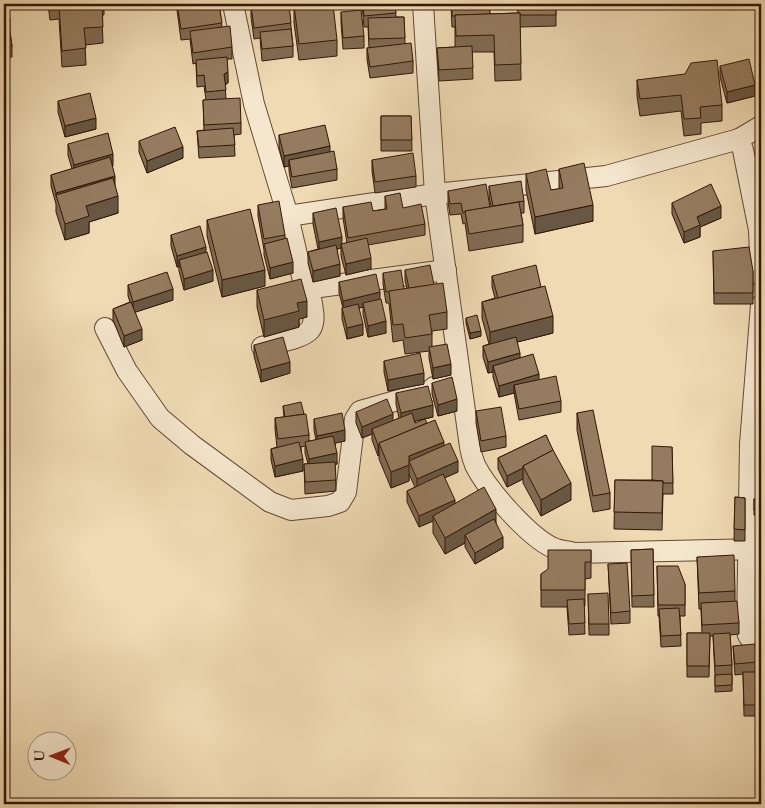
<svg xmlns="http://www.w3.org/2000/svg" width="765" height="808" font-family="Cardo,serif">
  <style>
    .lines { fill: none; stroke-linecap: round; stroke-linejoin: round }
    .minor-casing { stroke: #634832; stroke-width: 22 }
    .minor { stroke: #f5e7ce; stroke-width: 20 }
    .wall { fill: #806b53; stroke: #341707 }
    .shaded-wall { fill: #685743; stroke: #341707 }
    .building { fill: #957c60; stroke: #341707 }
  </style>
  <rect width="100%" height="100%" fill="#efdab3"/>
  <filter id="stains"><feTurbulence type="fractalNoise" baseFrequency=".004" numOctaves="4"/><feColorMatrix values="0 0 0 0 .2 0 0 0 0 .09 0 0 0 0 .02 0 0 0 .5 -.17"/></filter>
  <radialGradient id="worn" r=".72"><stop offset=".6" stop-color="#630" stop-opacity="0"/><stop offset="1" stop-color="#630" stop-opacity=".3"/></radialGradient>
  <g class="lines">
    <defs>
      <g id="minor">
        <path d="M233 4 254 104 288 216 305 289 446 270"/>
        <path d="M423 4 435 194 470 447C471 453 473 460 475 465 487 489 531 540 556 549 561 551 569 551 575 553L761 549"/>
        <path d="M739 139 761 126"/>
        <path d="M288 216 435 194 606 176 739 139 743 150 759 230 761 276"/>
        <path d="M761 305 750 444 747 631C748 640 754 641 761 643"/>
        <path d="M105 328 127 371 160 418 192 445 270 502 291 510 328 506 340 502 346 492 355 419 360 411 430 391 434 387 457 380"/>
        <path d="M262 347C274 343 302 339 310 330 314 325 314 316 313 311 312 301 311 296 305 289"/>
      </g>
    </defs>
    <use href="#minor" class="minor-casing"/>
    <use href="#minor" class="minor"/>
  </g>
  <g class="wall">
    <path d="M4 4H13V8H8L10 20V32L12 46V57L4 58Z"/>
    <path d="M48 4H104V15H102L103 43 85 45 86 65 62 67 59 19 50 20Z"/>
    <path d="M109 4H141V6L109 9Z"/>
    <path d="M177 4H219L222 27 232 47V59H227L228 83 225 85 226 99 241 123V134L234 135 235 156 199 158 197 131 204 130 203 100H206L204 86 197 87 196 63 193 64 190 39 181 40 177 10Z"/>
    <path d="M263 4H295V6L337 40V56L299 60 294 23V7L289 8 293 46V57L262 61 260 38 254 39 251 17V6L263 5Z"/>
    <path d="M362 4H395L396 17H404L405 43 413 61V73L370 78 367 59V48H369L368 27H364Z"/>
    <path d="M451 4H489L490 14 517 13 556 4V26L520 27 521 80 495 81 494 52H472L473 79 439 81 437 48 455 47V27H452Z"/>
    <path d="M341 12 364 36V48L343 49 341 23Z"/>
    <path d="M720 66 755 96 727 103 720 77Z"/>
    <path d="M637 80 722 105V121L701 123V134L684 136 681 111 640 116 637 96Z"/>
    <path d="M58 101 96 129 65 137 58 112Z"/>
    <path d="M381 116H411L412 151H381Z"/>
    <path d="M279 135 330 152 337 169V180L292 188 289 171V166L284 167 279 147Z"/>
    <path d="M139 141 183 158 147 173 139 152Z"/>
    <path d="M68 144 113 166H112L118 213 89 222V233L65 240 56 212V204L51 186V175L72 169 68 155Z"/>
    <path d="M372 160 416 176V187L375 193 372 171Z"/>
    <path d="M559 169 593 221 535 234 526 190V174L551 190 559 189Z"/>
    <path d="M761 179V196L759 191V180Z"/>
    <path d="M489 186 524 201V213H521L523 225V242L469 251 465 223 463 224 461 214 450 215 448 202V191L490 207 491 206 489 198Z"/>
    <path d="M385 196 425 224V235L368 245 371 269 346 275 341 256V248L337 249 340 276 313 282 308 263V252L318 249 313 224V213L342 244 347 243 343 218V207L373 211 385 209Z"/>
    <path d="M672 203 721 218 700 227V237L684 243 672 214Z"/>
    <path d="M258 205 285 235V238L293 273 270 279 264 255V250L258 216Z"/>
    <path d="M207 220 265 286 222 297 207 236Z"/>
    <path d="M171 235 206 252 213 281 184 290 179 271V267H177L171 246Z"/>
    <path d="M713 251 753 271V304H714Z"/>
    <path d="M405 270 434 285 447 312V329L432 331V346L451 375 433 379 429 358V351L405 354 403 340 393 342 389 303H386L383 284V273L404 289 407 288 405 281Z"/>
    <path d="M492 276 553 333 517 342 520 358 539 380 561 401V412L519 420 514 393 499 397 493 377V372L488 373 483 357V346L489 344 482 318V302L495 298 492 287Z"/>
    <path d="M339 282 380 299 386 333 368 337 363 314V307L359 308 363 335 347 339 342 319V308H343L339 293Z"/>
    <path d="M128 285 173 300 135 312 142 340 124 347 113 320V309L130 302 128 296Z"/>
    <path d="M257 290 307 317 299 319V327L264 337 257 307Z"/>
    <path d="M466 318 481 336 470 339 466 323Z"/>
    <path d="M254 345 290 373 261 382 254 356Z"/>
    <path d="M761 346V387H758V371Z"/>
    <path d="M384 361 424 384 388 391 384 372Z"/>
    <path d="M432 383 457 411 438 416 432 394Z"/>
    <path d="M396 393 433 417 415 421V423H427L444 446 458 472 444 478 455 504 496 524 503 548 475 564 465 547V543L445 554 433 533V521L419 527 407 502V491L415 487 409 474V481L391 488 379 459V455L378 456 372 440V434L362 438 356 423V412L393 421 399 418 396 404Z"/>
    <path d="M283 406 304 414 309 435V441L316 440 314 430V419L345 441 335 443 337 464 335 465 336 491 305 494 304 464H308L305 453V446L301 447 303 471 275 477 271 460V449L277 447 275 429V418L284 417Z"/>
    <path d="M476 411 506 436V447L481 452 476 423Z"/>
    <path d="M577 413 610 493V509L593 512 577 430Z"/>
    <path d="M546 435 571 500 541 516 523 483V479L507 487 498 469V458Z"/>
    <path d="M756 443H761V479H757Z"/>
    <path d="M672 447 673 494H663L662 530 614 529 615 480H652Z"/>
    <path d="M758 482H761V516L754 515V499H757Z"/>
    <path d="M735 497 745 498V541H734Z"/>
    <path d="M653 549 654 607H632L631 550Z"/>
    <path d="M591 550V578L585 579V606H584L585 634 569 635 567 607H541V574Z"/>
    <path d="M697 557 735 591V601L739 623V634L730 635 732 665V691L715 692V675L713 636H710L709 677H687V633H702L701 609H699Z"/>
    <path d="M608 564 630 611V623L611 624Z"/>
    <path d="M657 566 685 584V616H680L681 646 661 647 659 616H658Z"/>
    <path d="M588 594 609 624V635H589Z"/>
    <path d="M733 646 757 662V672H761V716H744L743 674 735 675Z"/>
  </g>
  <g class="shaded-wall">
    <path d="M228 72V83L224 85V74Z"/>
    <path d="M755 85V96L727 103V92Z"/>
    <path d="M96 118V129L65 137V126Z"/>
    <path d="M330 146V157L289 160V166L284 167V156Z"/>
    <path d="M183 147V158L147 173V161Z"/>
    <path d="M113 154V166L74 176V165Z"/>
    <path d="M115 176V187L56 196V193Z"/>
    <path d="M118 196V213L89 222V233L65 240V224L86 206Z"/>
    <path d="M593 205V221L535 234V217Z"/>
    <path d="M721 206V218L700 227V237L684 243V232L697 217Z"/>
    <path d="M342 237V248L341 244V248L319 253V242Z"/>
    <path d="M206 247V258L179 260V267H177V256Z"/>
    <path d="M371 258V269L346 275V264Z"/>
    <path d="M293 262V273L270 279V268Z"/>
    <path d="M340 264V276L313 282V271Z"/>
    <path d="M213 270V281L184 290V279Z"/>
    <path d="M265 270V286L222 297V280Z"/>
    <path d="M173 289V300L133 313V302Z"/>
    <path d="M380 292V304L363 303V307L343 312V301Z"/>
    <path d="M307 301V317L299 319V327L264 337V320L297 303Z"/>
    <path d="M553 316V333L490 349V332Z"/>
    <path d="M386 321V333L368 337V326Z"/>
    <path d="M363 324V335L347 339V328Z"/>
    <path d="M142 329V340L124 347V336Z"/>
    <path d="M481 331V336L470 339V333Z"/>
    <path d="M520 353V364L493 366V372L488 373V362Z"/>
    <path d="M290 362V373L261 382V370Z"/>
    <path d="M451 364V375L433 379V368Z"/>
    <path d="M424 373V384L388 391V380Z"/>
    <path d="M539 374V385H514V393L499 397V386Z"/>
    <path d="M457 399V411L438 416V405Z"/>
    <path d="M433 405V417L401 424V413Z"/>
    <path d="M393 414V425L372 429V434L362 438V427Z"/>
    <path d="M345 430V441L317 447V436Z"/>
    <path d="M444 442V459L409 462V456Z"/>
    <path d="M379 444V455L378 456V445Z"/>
    <path d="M337 453V464L309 470V459Z"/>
    <path d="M303 459V471L275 477V466Z"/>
    <path d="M458 461V472L417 490V479Z"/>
    <path d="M409 465V481L391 488V472Z"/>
    <path d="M523 468V479L507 487V476Z"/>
    <path d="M571 483V500L541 516V500Z"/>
    <path d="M455 500V511L433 516V521L419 527V516Z"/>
    <path d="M496 509V525L465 535V543L445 554V538Z"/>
    <path d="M503 537V548L475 564V553Z"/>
  </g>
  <g class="building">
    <path d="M4 4H7L10 20 4 21Z"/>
    <path d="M102 4 103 27 84 28 86 48 62 51 59 7Z"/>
    <path d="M177 4H219L222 23 181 29Z"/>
    <path d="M270 4H289L291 23 254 28 251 6Z"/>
    <path d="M316 4H333L337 40 299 44 294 6Z"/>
    <path d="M363 4H395L396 13 364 16Z"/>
    <path d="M452 4H489L490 14 455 15V16H452Z"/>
    <path d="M517 4H556V15H520V13H518Z"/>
    <path d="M361 10 364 36 343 38 341 12Z"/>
    <path d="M520 13 521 64 495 65 494 35 456 36 455 15Z"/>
    <path d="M404 17 405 38 369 39 368 18Z"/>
    <path d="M9 25 12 46 4 47V26Z"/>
    <path d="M230 26 232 47 193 53 190 31Z"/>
    <path d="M291 29 293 46 262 49 260 32Z"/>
    <path d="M411 43 413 61 370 67 367 48Z"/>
    <path d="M472 46 473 68 439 70 437 48Z"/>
    <path d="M227 57 228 72 224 74 226 90 206 92 204 75 197 76 196 60Z"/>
    <path d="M749 59 755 85 727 92 720 66Z"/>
    <path d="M717 60 722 105 700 107 701 118 684 119 681 95 640 99 637 80 685 74 691 63Z"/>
    <path d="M90 93 96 118 65 126 58 101Z"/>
    <path d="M240 98 241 123 204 125 203 100Z"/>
    <path d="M381 116H411L412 140H381Z"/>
    <path d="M325 125 330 146 284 156 279 135Z"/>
    <path d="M175 127 183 147 147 161 139 141Z"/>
    <path d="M233 128 235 145 199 147 197 131Z"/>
    <path d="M108 133 113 154 74 165 68 144Z"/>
    <path d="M334 151 337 169 292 177 289 160Z"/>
    <path d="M413 153 416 176 375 182 372 160Z"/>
    <path d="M110 157 115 176 56 193 51 175Z"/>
    <path d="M584 163 593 205 535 217 526 174 546 169 551 190 563 188 559 169Z"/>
    <path d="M113 178 118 196 86 206 89 216 65 224 56 195Z"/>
    <path d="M521 181 524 201 493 206 489 186Z"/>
    <path d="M486 184 490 207 465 211V212L463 213 461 203 450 204 448 191Z"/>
    <path d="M711 184 721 206 697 217 700 225 684 232 672 203Z"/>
    <path d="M400 193 403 208 421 204 425 224 348 238 343 207 371 202 373 211 387 209 385 196Z"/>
    <path d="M279 201 285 235 264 239 258 205Z"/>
    <path d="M519 202 523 225 469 234 465 211Z"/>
    <path d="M336 208 342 237 319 242 313 213Z"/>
    <path d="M250 209 265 270 222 280 207 220Z"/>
    <path d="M200 226 206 247 177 256 171 235Z"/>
    <path d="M287 238 293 262 270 268 264 244Z"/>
    <path d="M367 238 371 258 346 264 341 244Z"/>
    <path d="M336 245 340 264 313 271 308 252Z"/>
    <path d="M749 247 753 271V293H714L713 251Z"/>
    <path d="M207 252 213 270 184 279 179 260Z"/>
    <path d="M430 265 434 285 409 288 405 270Z"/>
    <path d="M536 265 541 287 498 298 492 276Z"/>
    <path d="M401 270 404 289 386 292 383 273Z"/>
    <path d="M167 272 173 289 133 302 128 285Z"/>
    <path d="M376 274 380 292 343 301 339 282Z"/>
    <path d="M301 279 307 301 297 303 299 311 264 320 257 290Z"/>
    <path d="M443 283 447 312 429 315 432 334 405 338 403 324 393 325 389 291Z"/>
    <path d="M545 286 553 316 490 332 482 302Z"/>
    <path d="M381 299 386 321 368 326 363 303Z"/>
    <path d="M131 302 142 329 124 336 113 309Z"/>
    <path d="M358 304 363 324 347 328 342 308Z"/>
    <path d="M477 315 481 331 470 333 466 318Z"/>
    <path d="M283 337 290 362 261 370 254 345Z"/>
    <path d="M516 337 520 353 488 362 483 346Z"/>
    <path d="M447 344 451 364 433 368 429 347Z"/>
    <path d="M759 346H761V371H758Z"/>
    <path d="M420 353 424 373 388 380 384 361Z"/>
    <path d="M533 354 539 374 499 386 493 366Z"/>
    <path d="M556 376 561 401 519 409 514 385Z"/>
    <path d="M452 377 457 399 438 405 432 383Z"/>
    <path d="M428 386 433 405 401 413 396 393Z"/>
    <path d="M387 399 393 414 362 427 356 412Z"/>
    <path d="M301 402 304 414 285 417 283 406Z"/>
    <path d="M501 407 506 436 481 441 476 411Z"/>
    <path d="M593 410 610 493 593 496 577 413Z"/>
    <path d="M342 413 345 430 317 436 314 419Z"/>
    <path d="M412 413 415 423 425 419 427 423 379 443 380 444 378 445 372 429Z"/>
    <path d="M306 414 309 435 278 439 275 418Z"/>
    <path d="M435 420 444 442 409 456V465L391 472 379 443Z"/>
    <path d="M546 435 553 450 523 466V468L507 476 498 458Z"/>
    <path d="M333 436 337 453 309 459 305 442Z"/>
    <path d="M299 442 303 459 275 466 271 449Z"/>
    <path d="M450 443 458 461 417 479 409 461Z"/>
    <path d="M756 443H761V468H757Z"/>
    <path d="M652 446 672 447 673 483H663V481L652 480Z"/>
    <path d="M553 450 571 483 541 500 523 466Z"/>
    <path d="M335 462 336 480 305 482 304 464Z"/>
    <path d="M443 474 455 500 419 516 407 491Z"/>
    <path d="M615 480 663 481 662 513 614 512Z"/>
    <path d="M758 482H761V496H757Z"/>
    <path d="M484 487 496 509 445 538 433 516Z"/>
    <path d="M735 497 745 498V530L734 529Z"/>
    <rect x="754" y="499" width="7" height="11"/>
    <path d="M494 519 503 537 475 553 465 535Z"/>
    <path d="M653 549 654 595 632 596 631 550Z"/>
    <path d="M548 550H591V562H585V590H541V574L548 569Z"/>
    <path d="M734 555 735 591 699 593 697 557Z"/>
    <path d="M627 563 630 611 611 613 608 564Z"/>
    <path d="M657 566H678L685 584V605H658Z"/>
    <path d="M608 593 609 624H589L588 594Z"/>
    <path d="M584 599 585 623 569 624 567 600Z"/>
    <path d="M737 601 739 623 702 625 701 603Z"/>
    <path d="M679 608 681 635 661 636 659 609Z"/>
    <path d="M687 633H710L709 666H687Z"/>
    <path d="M730 633 732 665 715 666 713 634Z"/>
    <path d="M755 644 757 662 735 664 733 646Z"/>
    <path d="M743 672H761V705H744Z"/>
    <path d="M732 674V685L715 686V675Z"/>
  </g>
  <rect width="765" height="808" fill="none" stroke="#efdab3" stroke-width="20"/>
  <rect x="5" y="5" width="755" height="798" fill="none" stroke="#341707" stroke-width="2.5"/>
  <rect x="10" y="10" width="745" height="788" fill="none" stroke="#341707"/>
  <g transform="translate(52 756) rotate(271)"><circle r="24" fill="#f5e7ce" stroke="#a8947e"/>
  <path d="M0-4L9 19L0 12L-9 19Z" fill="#8f2418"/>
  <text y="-8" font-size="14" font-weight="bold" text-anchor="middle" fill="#341707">U</text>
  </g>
  <rect width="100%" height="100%" filter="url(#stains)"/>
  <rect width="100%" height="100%" fill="url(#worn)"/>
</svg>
